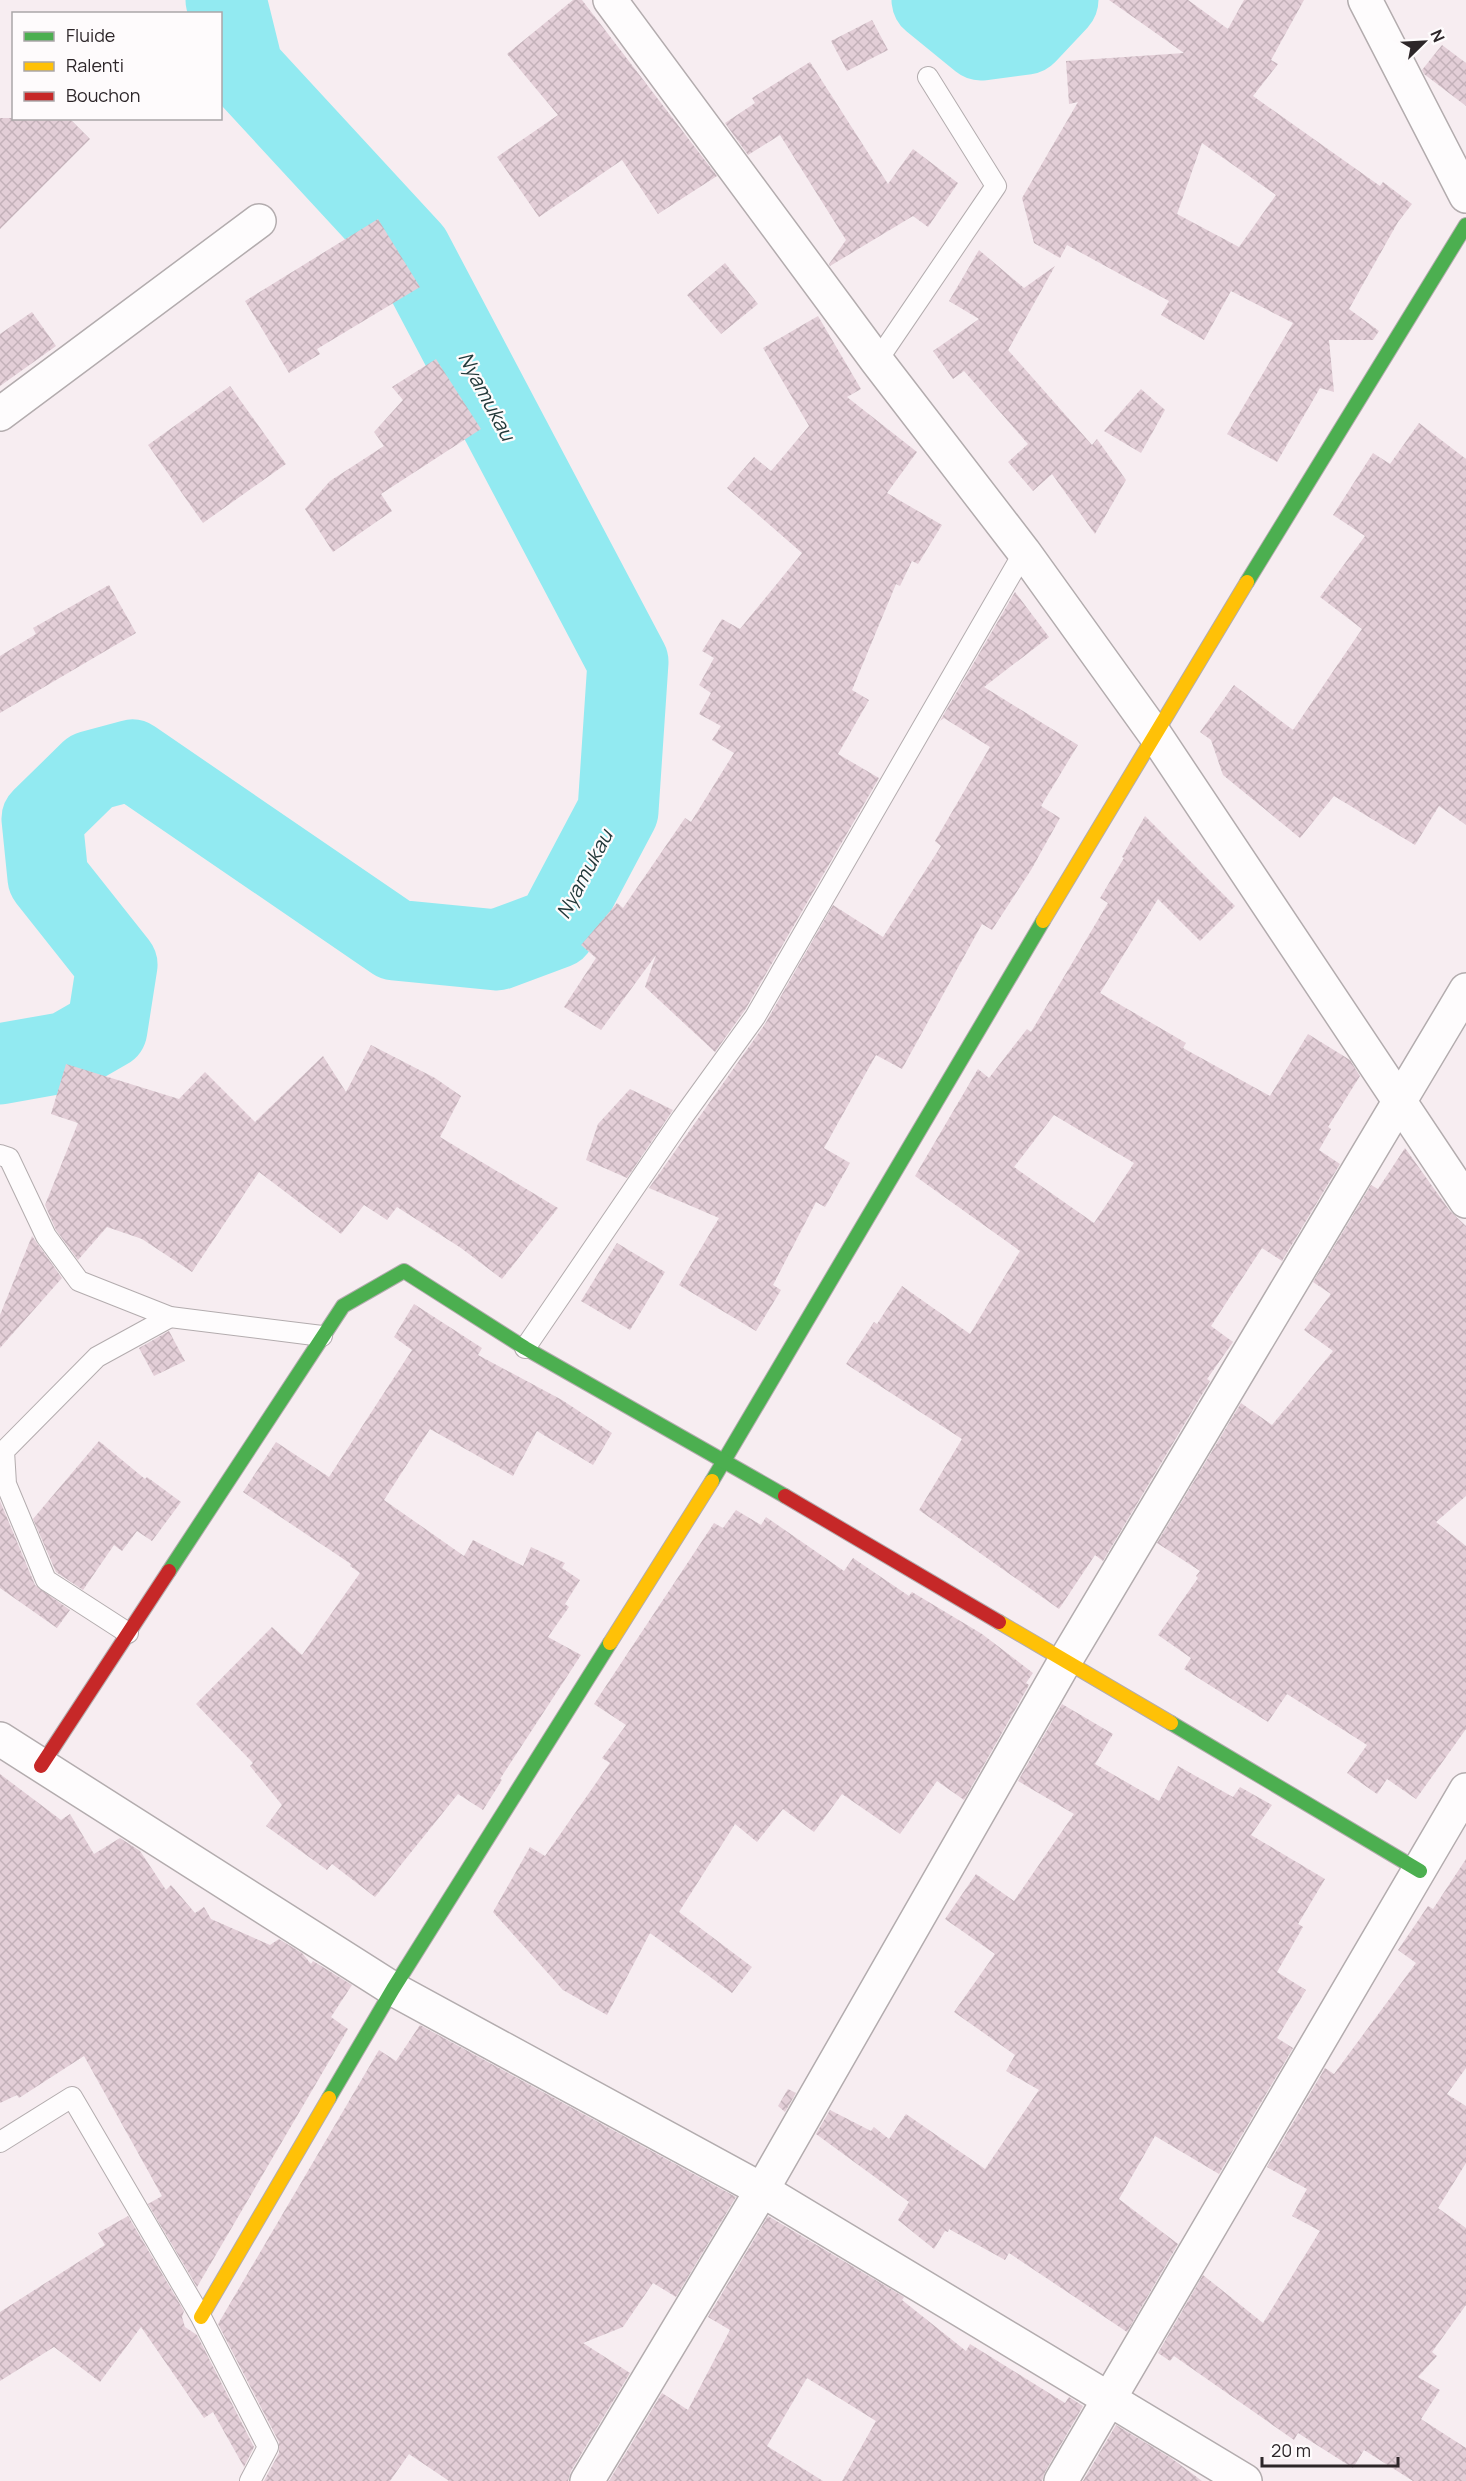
<svg xmlns="http://www.w3.org/2000/svg" width="1466" height="2481" font-family="Manrope,sans-serif">
  <style>
    .lines { fill: none; stroke-linecap: round; stroke-linejoin: round }
    .river { stroke: #92eaf1; stroke-width: 81 }
    .building { fill: url(#building-cross-hatch); fill-rule: evenodd }
    .lane-casing { stroke: #b3acae; stroke-width: 22 }
    .street-casing { stroke: #b3acae; stroke-width: 36 }
    .fast-casing { stroke: #b3acae; stroke-width: 16 }
    .slow-casing { stroke: #b3acae; stroke-width: 16 }
    .jam-casing { stroke: #b3acae; stroke-width: 16 }
    .lane { stroke: #fefcfd; stroke-width: 20 }
    .street { stroke: #fefcfd; stroke-width: 33 }
    .fast { stroke: #4caf50; stroke-width: 14 }
    .slow { stroke: #ffc107; stroke-width: 14 }
    .jam { stroke: #c62828; stroke-width: 14 }
    .labels { text-anchor: middle; dominant-baseline: central; stroke-width: 4.5; stroke-linejoin: round; paint-order: stroke }
    .water-label { font-size: 20px; font-style: italic; fill: #22393a; stroke: #fefbfc }
  </style>
  <defs>
    <pattern id="building-cross-hatch" width="8" height="8" patternUnits="userSpaceOnUse" patternTransform="scale(1.5)"><rect width="8" height="8" fill="#e3ced7"/><path d="M0 0l8 8M0 8l8-8" fill="none" stroke="#c3b1b9"/></pattern>
  </defs>
  <rect width="100%" height="100%" fill="#f7edf1"/>
  <g class="lines">
    <g class="river">
      <path d="M932 0 981 40 1026 34 1058 0"/>
      <path d="M0 1064 67 1052 107 1029 117 965 48 878 42 819 91 771 132 760 395 940 497 950 556 928 618 811 628 662 411 251 243 69 226 0"/>
    </g>
  </g>
  <g class="building">
    <path d="M573 0H582L717 176 658 214 622 160 539 217 497 157 558 115 507 54Z"/>
    <path d="M1109 0H1188L1228 29 1244 0H1304L1271 60 1278 64 1253 96 1380 186 1383 182 1412 204 1398 222 1349 309 1379 331 1373 340H1329L1334 392 1320 388 1277 462 1227 434 1293 323 1231 291 1204 340 1161 315 1169 301 1067 245 1060 258 1034 243 1022 198 1078 102 1069 104 1066 61 1184 53ZM1202 143 1276 195 1239 247 1177 214Z"/>
    <path d="M872 20 888 50 847 71 831 41Z"/>
    <path d="M1442 45 1466 63V106L1424 74 1422 70Z"/>
    <path d="M810 62 888 184 913 149 958 183 928 227 913 216 830 266 829 264 846 240 780 135 748 155 725 123 755 103 752 98Z"/>
    <path d="M0 118H69L90 139 0 229Z"/>
    <path d="M378 219 420 287 317 349 320 354 289 373 245 301Z"/>
    <path d="M979 250 1024 288 1055 266 1008 350 1092 445 1097 439 1126 480 1095 534 1052 474 1033 491 1008 462 1028 444 964 371 953 379 933 351 979 319 949 301Z"/>
    <path d="M725 263 758 304 721 334 687 295Z"/>
    <path d="M32 312 56 346 0 386V334Z"/>
    <path d="M818 316 861 389 847 397 917 452 887 493 942 525 918 564 912 561 900 586 896 584 852 690 869 700 838 754 879 778 745 1010 715 1052 645 987 656 955 601 1030 564 1007 596 958 581 945 617 903 623 908 685 818 691 822 734 753 712 740 721 726 699 714 711 693 699 685 714 658 702 651 722 619 740 629 802 553 727 488 754 457 771 471 809 426 763 348Z"/>
    <path d="M436 359 481 429 381 494 392 511 333 552 305 509 330 481 384 446 374 432 403 400 392 387Z"/>
    <path d="M230 386 286 464 203 523 148 445Z"/>
    <path d="M1141 389 1165 410 1141 453 1104 431Z"/>
    <path d="M1419 423 1466 459V825L1439 806 1415 845 1334 796 1300 838 1223 775 1211 740 1200 732 1234 685 1293 730 1362 629 1320 597 1365 536 1333 515 1373 453 1390 464Z"/>
    <path d="M109 585 136 633 0 713V656L36 634 33 628Z"/>
    <path d="M1015 592 1049 637 984 687 1078 745 1041 806 1060 818 1031 870 992 930 982 924 902 1069 876 1055 824 1148 850 1163 825 1207 816 1202 773 1285 781 1290 756 1331 679 1285 719 1218 649 1188 765 1024 833 905 883 937 941 846 935 841 990 747 944 718 940 721Z"/>
    <path d="M1145 816 1235 906 1200 941 1158 899 1100 993 1186 1043 1183 1048 1270 1096 1308 1034 1350 1060 1360 1076 1328 1127 1331 1129 1319 1150 1340 1164 1282 1261 1262 1248 1211 1326 1233 1342 1207 1379 1210 1381 1103 1561 1095 1555 1059 1609 919 1510 962 1439 846 1364 874 1322 877 1324 902 1286 970 1334 1020 1251 915 1176 978 1069 989 1078 1027 1029 1031 1032 1108 903 1100 898 1124 858 1122 857ZM1054 1115 1134 1163 1094 1223 1014 1167Z"/>
    <path d="M371 1045 435 1078 461 1096 440 1137 558 1208 502 1279 461 1248 397 1207 387 1220 364 1205 341 1234 259 1172 192 1272 142 1239 107 1227 78 1260 56 1230 45 1205 78 1123 51 1114 66 1064 179 1099 205 1072 255 1122 323 1056 346 1092Z"/>
    <path d="M630 1089 673 1110 627 1178 586 1160 598 1124Z"/>
    <path d="M1405 1148 1450 1211 1466 1226V1496L1436 1522 1466 1546V1729L1416 1799 1387 1779 1377 1794 1347 1773 1367 1745 1287 1694 1268 1722 1184 1669 1191 1658 1158 1635 1198 1578 1196 1576 1200 1571 1157 1543 1241 1403 1272 1425 1333 1351 1304 1330 1331 1294 1313 1282 1371 1185 1378 1189Z"/>
    <path d="M32 1236 62 1278 0 1348V1315Z"/>
    <path d="M617 1243 665 1272 630 1330 581 1301Z"/>
    <path d="M414 1304 482 1348 478 1355 562 1400 612 1433 593 1465 537 1431 513 1476 430 1429 384 1500 464 1556 473 1540 523 1566 531 1547 565 1563 562 1568 580 1580 565 1604 569 1607 548 1637 581 1655 500 1779 502 1780 483 1810 458 1794 375 1897 332 1864 327 1870 266 1826 282 1805 250 1766 253 1763 196 1704 272 1627 302 1655 360 1573 350 1566 351 1564 243 1492 276 1442 329 1477 412 1350 394 1337Z"/>
    <path d="M169 1331 185 1361 154 1376 139 1348Z"/>
    <path d="M99 1441 145 1479 147 1477 181 1502 152 1541 137 1531 122 1551 114 1545 83 1590 56 1572 33 1519Z"/>
    <path d="M0 1501 35 1585 70 1610 57 1628 0 1588Z"/>
    <path d="M736 1510 761 1525 766 1517 844 1571 853 1558 909 1596 912 1592 982 1634 1033 1673 1026 1683 1029 1685 964 1800 937 1781 900 1834 842 1794 814 1832 783 1809 757 1842 735 1824 679 1912 752 1967 732 1993 650 1933 607 2015 563 1990 493 1912 530 1847 545 1856 610 1763 602 1758 626 1725 594 1704 714 1523 723 1528Z"/>
    <path d="M1062 1704 1113 1734 1095 1764 1159 1801 1178 1766 1233 1797 1240 1787 1272 1805 1251 1835 1325 1879 1298 1924 1303 1927 1277 1972 1306 1990 1277 2038 1293 2048 1219 2174 1155 2136 1119 2199 1178 2244 1127 2332 1009 2253 1005 2260 949 2229 948 2232 945 2231 934 2249 898 2220 909 2202 816 2134 830 2110 871 2131 874 2127 889 2139 906 2114 985 2169 1039 2090 1006 2071 1015 2055 954 2012 995 1954 945 1919 976 1874 1014 1901 1074 1814 1018 1781Z"/>
    <path d="M0 1774 61 1820 70 1814 94 1854 120 1838 140 1851 166 1890 171 1885 195 1913 204 1907 211 1919 270 1945 279 1939 302 1953 311 1964 313 1961 352 1985 331 2017 348 2029 197 2287 148 2204 162 2196 84 2056 19 2098 17 2095 0 2103Z"/>
    <path d="M1466 1859V2068L1447 2094 1466 2106V2163L1438 2208 1466 2228V2305L1432 2352 1437 2356 1418 2377 1440 2390 1421 2419 1466 2448V2481H1413L1364 2450 1353 2468 1298 2433 1294 2440 1174 2356 1170 2361 1158 2353 1203 2275 1263 2323 1320 2231 1292 2216 1307 2189 1267 2167 1325 2068 1334 2074 1416 1963 1398 1950 1428 1906 1433 1909Z"/>
    <path d="M420 2025 736 2197 676 2297 653 2283 623 2327 583 2343 630 2373 571 2471 568 2481H449L409 2454 390 2481H264L279 2453V2442L218 2324 379 2050 396 2061Z"/>
    <path d="M788 2089 796 2093 785 2112 778 2106Z"/>
    <path d="M128 2216 184 2311 182 2317 185 2327 197 2335 254 2447 244 2467 213 2412 204 2418 141 2327 100 2382 54 2347 0 2381V2312L105 2245 98 2233Z"/>
    <path d="M768 2216 904 2297 902 2300 966 2351 970 2344 1065 2403 1069 2397 1083 2406 1045 2472 1042 2481H842L876 2421 807 2378 767 2446 823 2481H609L662 2393 688 2410 730 2330 708 2317Z"/>
    <path d="M1116 2425 1171 2458 1202 2481H1083Z"/>
  </g>
  <g class="lines">
    <defs>
      <g id="lane">
        <path d="M877 361 996 186 928 77"/>
        <path d="M0 1155 9 1158 46 1236 79 1281 170 1317 322 1336"/>
        <path d="M525 1348 682 1118 755 1017 1024 552"/>
        <path d="M128 1633 46 1580 6 1484 4 1451 97 1357 170 1317"/>
        <path d="M0 2142 72 2097 201 2317 268 2447 250 2481"/>
      </g>
      <g id="street">
        <path d="M610 0 877 361 1024 552 1154 733 1466 1201"/>
        <path d="M1365 0 1466 196"/>
        <path d="M0 414 259 221"/>
        <path d="M0 1739 393 1989 762 2190 1245 2481"/>
        <path d="M587 2481 762 2190 1065 1661 1466 990"/>
        <path d="M1061 2481 1466 1790"/>
      </g>
      <g id="fast">
        <path d="M1247 582 1466 225"/>
        <path d="M712 1481 1043 921"/>
        <path d="M169 1571 343 1306 404 1271 525 1348 785 1496"/>
        <path d="M1171 1723 1420 1871"/>
        <path d="M329 2098 393 1989 610 1643"/>
      </g>
      <g id="slow">
        <path d="M1043 921 1247 582"/>
        <path d="M999 1622 1171 1723"/>
        <path d="M610 1643 712 1481"/>
        <path d="M201 2317 329 2098"/>
      </g>
      <g id="jam">
        <path d="M785 1496 999 1622"/>
        <path d="M41 1766 169 1571"/>
      </g>
    </defs>
    <use href="#lane" class="lane-casing"/>
    <use href="#street" class="street-casing"/>
    <use href="#fast" class="fast-casing"/>
    <use href="#slow" class="slow-casing"/>
    <use href="#jam" class="jam-casing"/>
    <use href="#lane" class="lane"/>
    <use href="#street" class="street"/>
    <use href="#fast" class="fast"/>
    <use href="#slow" class="slow"/>
    <use href="#jam" class="jam"/>
  </g>
  <g class="labels">
    <g class="water-label">
      <text transform="translate(487 396) rotate(62)">Nyamukau</text>
      <text transform="translate(584 874) rotate(-62)">Nyamukau</text>
    </g>
  </g>
  <rect x="12" y="12" width="210" height="108" fill="#fefbfc" stroke="#aaa6a8" stroke-width="1.5"/>
  <rect x="24" y="32" width="30" height="9" fill="#4caf50" stroke="#aaa6a8" stroke-width="1.5"/>
  <text x="66" y="42" font-size="18" fill="#2d2629">Fluide</text>
  <rect x="24" y="62" width="30" height="9" fill="#ffc107" stroke="#aaa6a8" stroke-width="1.5"/>
  <text x="66" y="72" font-size="18" fill="#2d2629">Ralenti</text>
  <rect x="24" y="92" width="30" height="9" fill="#c62828" stroke="#aaa6a8" stroke-width="1.5"/>
  <text x="66" y="102" font-size="18" fill="#2d2629">Bouchon</text>
  <g transform="translate(1424 42) rotate(66)" stroke="#fefbfc" stroke-width="4.5" paint-order="stroke">
  <path d="M0-4.5L10 22L0 15L-10 22Z" fill="#2d2629"/>
  <text y="-9" font-size="16" font-weight="bold" text-anchor="middle" fill="#2d2629">N</text>
  </g>
  <path d="M1262 2457v9h136v-9" fill="none" stroke="#2d2629" stroke-width="3"/>
  <text x="1271" y="2457" font-size="18" fill="#2d2629" stroke="#fefbfc" stroke-width="4.5" paint-order="stroke">20 m</text>
</svg>
